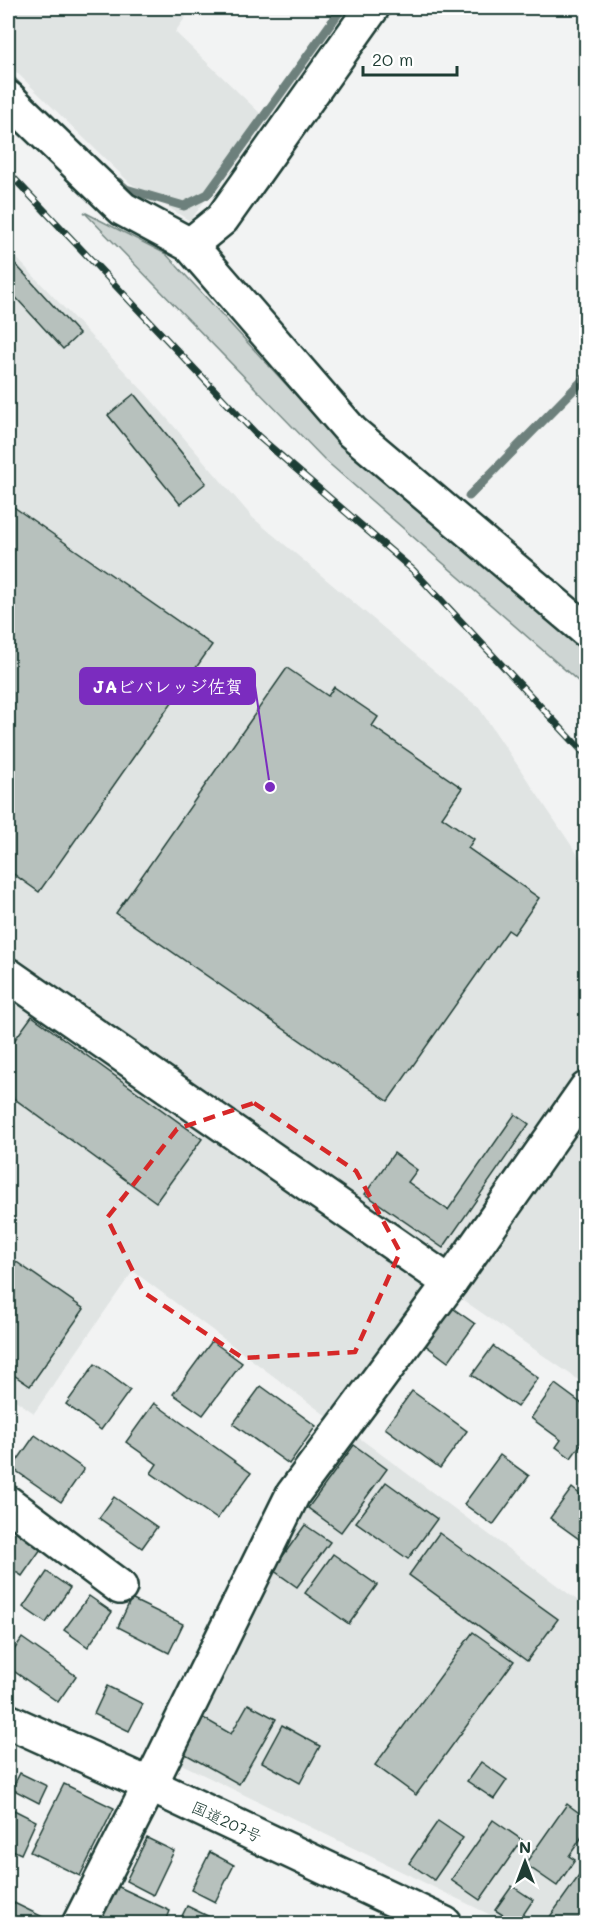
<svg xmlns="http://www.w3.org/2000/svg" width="594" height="1931" font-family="Mali,'Klee One',sans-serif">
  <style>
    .built { fill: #e0e4e3 }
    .green { fill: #ced5d3; stroke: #768984; stroke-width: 1.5 }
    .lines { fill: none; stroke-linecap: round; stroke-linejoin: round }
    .stream { stroke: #6d807b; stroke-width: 9 }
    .building { fill: #b7c1bd; stroke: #1f3d34; stroke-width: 1.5 }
    .street-casing { stroke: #1f3d34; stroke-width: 38 }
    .highway-casing { stroke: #1f3d34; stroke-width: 38 }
    .path { stroke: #1f3d34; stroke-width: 4; stroke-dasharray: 6 4.5; stroke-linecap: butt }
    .street { stroke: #fff; stroke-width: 33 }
    .highway { stroke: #fff; stroke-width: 33 }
    .rail-casing { stroke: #1f3d34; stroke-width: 7 }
    .rail { stroke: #fff; stroke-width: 4.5; stroke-dasharray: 14; stroke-linecap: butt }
    .marked { fill: none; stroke: #d62828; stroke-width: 4.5; stroke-dasharray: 12 8; stroke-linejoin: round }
    .labels { text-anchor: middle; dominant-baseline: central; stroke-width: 4.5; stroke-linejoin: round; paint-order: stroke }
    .street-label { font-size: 16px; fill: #1f3d34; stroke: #fff }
    .leader { fill: none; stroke: #7b2cbf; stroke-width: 2 }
    .callout-dot { fill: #7b2cbf; stroke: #fff; stroke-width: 2 }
    .callout { fill: #7b2cbf; stroke: #7b2cbf; stroke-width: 2 }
    .callout-label { font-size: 18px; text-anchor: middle; font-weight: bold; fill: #fff }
  </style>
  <rect width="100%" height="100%" fill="#f2f3f3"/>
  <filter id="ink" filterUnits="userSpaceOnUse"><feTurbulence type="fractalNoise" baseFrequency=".0167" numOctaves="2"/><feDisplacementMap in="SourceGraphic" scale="12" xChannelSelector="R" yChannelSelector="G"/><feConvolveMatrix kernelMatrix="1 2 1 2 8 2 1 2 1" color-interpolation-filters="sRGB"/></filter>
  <g filter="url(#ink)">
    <g class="built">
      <path d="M8 8H192L175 32 265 118 190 221 130 183 8 64Z"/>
      <path d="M8 249 147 395 253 518 479 708 586 867V1385L440 1284 332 1420 133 1271 34 1413 8 1395Z"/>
      <path d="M354 1434 585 1606 586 1604V1923H507L169 1758 300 1502Z"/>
    </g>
    <path class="green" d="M84 212 166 254 340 443 586 648V688L325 460Z"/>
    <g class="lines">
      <g class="stream">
        <path d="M8 77 23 92"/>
        <path d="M118 182 126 189 184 206 208 194 342 8"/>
        <path d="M469 496 586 377"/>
      </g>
    </g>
    <g class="building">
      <path d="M8 256 79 334 63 349 8 289Z"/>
      <path d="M134 394 206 483 180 504 108 415Z"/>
      <path d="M8 503 212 645 39 892 8 870Z"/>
      <path d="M287 668 328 696 334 687 378 717 372 726 462 788 442 817 474 839 468 848 539 898 514 934 508 930 388 1101 116 913Z"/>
      <path d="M32 1016 202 1139 156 1202 8 1094V1049Z"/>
      <path d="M515 1114 529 1124 443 1248 365 1194 394 1153 417 1170 408 1182 448 1210Z"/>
      <path d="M8 1256 84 1309 30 1386 8 1371Z"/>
      <path d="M451 1307 475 1324 448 1362 424 1344Z"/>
      <path d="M212 1341 242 1363 203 1415 173 1394Z"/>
      <path d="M493 1346 538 1378 517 1407 472 1375Z"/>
      <path d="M95 1364 130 1390 101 1430 66 1404Z"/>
      <path d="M555 1384 586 1407V1437L571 1458 556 1447 561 1440 531 1418Z"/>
      <path d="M261 1386 316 1426 289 1464 233 1424Z"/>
      <path d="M412 1391 467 1431 440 1468 385 1428Z"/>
      <path d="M154 1403 251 1473 217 1519 151 1473 157 1464 126 1442Z"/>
      <path d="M35 1435 84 1469 61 1502 12 1468Z"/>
      <path d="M354 1445 387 1469 341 1532 308 1508Z"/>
      <path d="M500 1455 529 1476 493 1525 464 1504Z"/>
      <path d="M386 1482 437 1519 408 1559 356 1522Z"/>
      <path d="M572 1488 586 1499V1544L550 1518Z"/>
      <path d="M114 1497 157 1527 142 1548 99 1518Z"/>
      <path d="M305 1525 330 1542 297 1587 273 1570Z"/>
      <path d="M8 1526 41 1549 22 1576 8 1567Z"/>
      <path d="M439 1533 558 1619 527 1661 409 1575Z"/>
      <path d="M333 1554 377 1585 349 1624 305 1593Z"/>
      <path d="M47 1572 70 1588 46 1623 23 1607Z"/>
      <path d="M89 1596 112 1612 88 1647 64 1630Z"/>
      <path d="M131 1599 183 1624 169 1653 118 1627Z"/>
      <path d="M473 1632 514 1661 416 1795 375 1765Z"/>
      <path d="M22 1638 76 1676 58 1702 8 1667V1659Z"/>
      <path d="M107 1686 143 1704 129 1731 94 1714Z"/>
      <path d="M248 1704 276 1719 239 1784 180 1751 200 1716 231 1734Z"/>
      <path d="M282 1725 320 1746 300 1783 262 1762Z"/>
      <path d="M481 1762 507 1780 494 1799 467 1781Z"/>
      <path d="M20 1773 47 1786 39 1803 12 1789Z"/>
      <path d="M64 1784 114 1808 80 1876 30 1852Z"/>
      <path d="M567 1804 586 1818V1831L569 1856 575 1860 557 1886 525 1864Z"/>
      <path d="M14 1810 36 1821 21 1854 8 1848V1823Z"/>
      <path d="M493 1820 522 1840 480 1900 451 1880Z"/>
      <path d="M438 1821 463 1838 434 1880 409 1863Z"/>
      <path d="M147 1838 174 1851 153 1895 126 1881Z"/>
      <path d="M210 1852 234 1865 215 1902 191 1890Z"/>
      <path d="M581 1873 586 1877V1919L583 1924H558L549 1918Z"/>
      <path d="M117 1886 170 1911 165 1924H106L100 1921Z"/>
      <path d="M512 1886 533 1900 517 1924 495 1910Z"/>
      <path d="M8 1900 55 1923 54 1924H8Z"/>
      <path d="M187 1906 212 1918 209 1924H178Z"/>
    </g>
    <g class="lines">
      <defs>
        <g id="street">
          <path d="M8 98 123 209 190 245 352 432 586 630"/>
          <path d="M190 245 222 219 372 8"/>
          <path d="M8 975 450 1283"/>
          <path d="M8 1503 120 1587"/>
          <path d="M79 1924 150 1785 293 1494 450 1283 586 1089"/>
        </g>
        <path id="highway" d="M8 1721 150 1785 445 1924"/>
      </defs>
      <use href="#street" class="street-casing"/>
      <use href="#highway" class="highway-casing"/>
      <path class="path" d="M8 1623 9 1619"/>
      <use href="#street" class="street"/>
      <use href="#highway" class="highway"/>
      <defs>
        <path id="rail" d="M8 172 258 436 413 570 586 755"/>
      </defs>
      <use href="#rail" class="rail-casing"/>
      <use href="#rail" class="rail"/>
    </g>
  </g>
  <path class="marked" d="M254 1103 356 1171 400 1252 355 1352 243 1358 143 1292 107 1218 177 1129Z"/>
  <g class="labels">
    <g class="street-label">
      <text transform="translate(227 1821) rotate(25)">国道207号</text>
    </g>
  </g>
  <path class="leader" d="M270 787L255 686"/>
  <circle class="callout-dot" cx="270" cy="787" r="6"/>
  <rect class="callout" x="80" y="668" width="175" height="36" rx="6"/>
  <g class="callout-label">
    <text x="168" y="693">JAビバレッジ佐賀</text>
  </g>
  <rect width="594" height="1931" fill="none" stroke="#fff" stroke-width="30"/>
  <rect x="15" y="15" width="564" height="1901" fill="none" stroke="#1f3d34" stroke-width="2" filter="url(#ink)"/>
  <g transform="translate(525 1862)" stroke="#ffffff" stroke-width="4.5" paint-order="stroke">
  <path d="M0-4.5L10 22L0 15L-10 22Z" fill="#1f3d34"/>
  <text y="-9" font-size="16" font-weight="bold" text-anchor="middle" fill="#1f3d34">N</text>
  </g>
  <path d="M363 66v9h94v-9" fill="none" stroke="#1f3d34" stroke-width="3"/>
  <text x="372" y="66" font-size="18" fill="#1f3d34" stroke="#ffffff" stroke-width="4.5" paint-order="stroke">20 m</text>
</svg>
